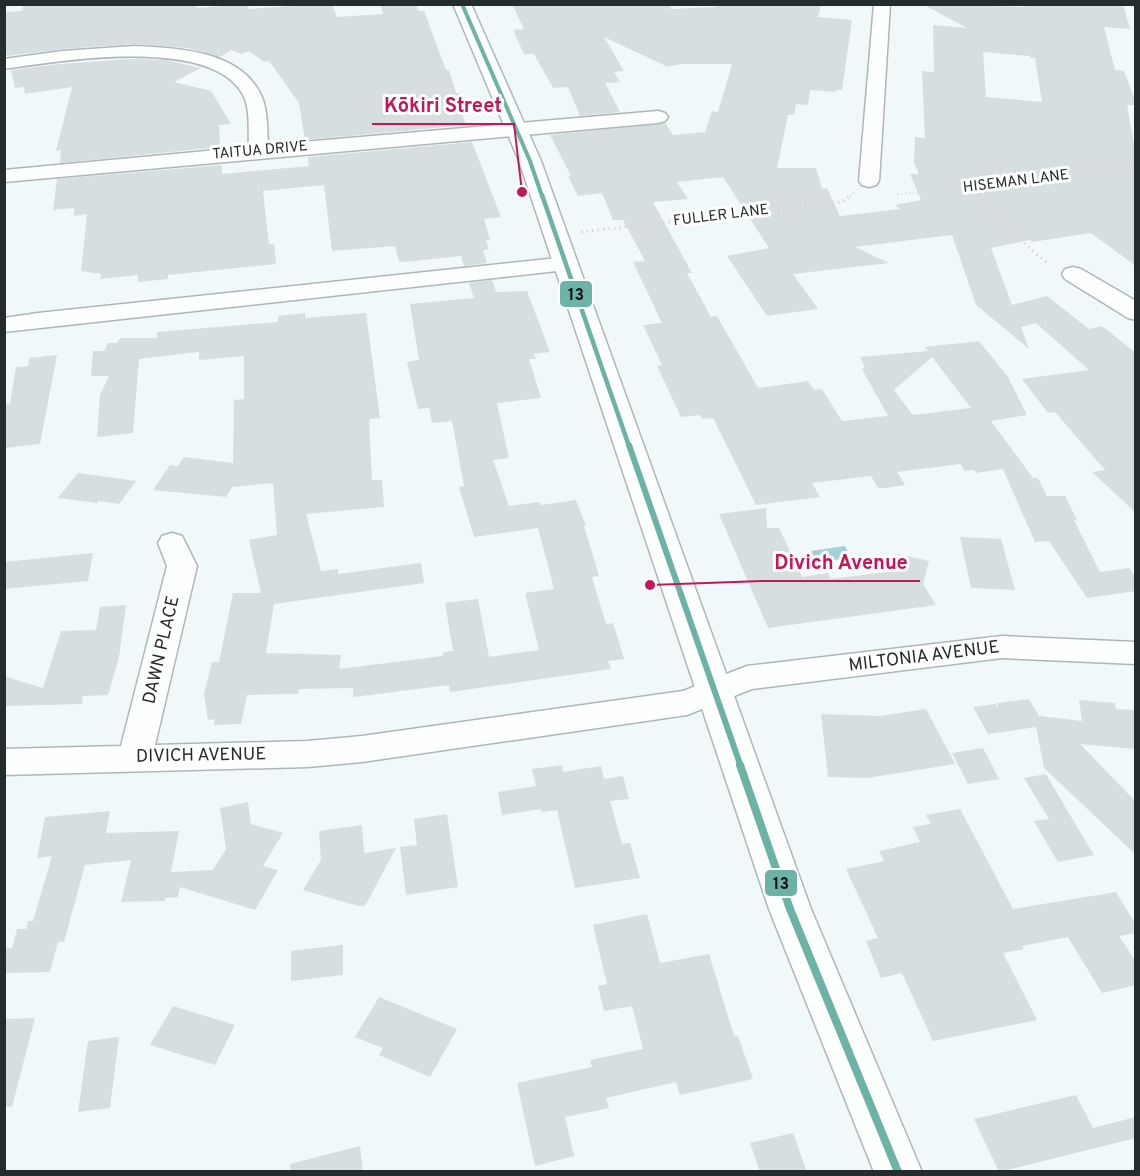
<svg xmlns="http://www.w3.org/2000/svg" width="1140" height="1176" font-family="Overpass,sans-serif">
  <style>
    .water { fill: #a4cfda }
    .building { fill: #d7dee0; fill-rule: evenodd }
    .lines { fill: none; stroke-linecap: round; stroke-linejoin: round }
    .minor-casing { stroke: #afb6b7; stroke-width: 3 }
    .secondary-casing { stroke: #afb6b7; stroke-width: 3 }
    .path-far1 { stroke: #d4d7d7; stroke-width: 2; stroke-dasharray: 1 3; stroke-linecap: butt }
    .path { stroke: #d4d7d7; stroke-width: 3; stroke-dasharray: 1.5 4; stroke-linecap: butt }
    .minor { fill: #fdfefe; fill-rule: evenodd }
    .secondary { fill: #fdfefe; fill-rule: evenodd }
    .bus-1-far3-casing { stroke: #fff; stroke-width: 7 }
    .bus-1-far2-casing { stroke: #fff; stroke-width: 8 }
    .bus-1-far1-casing { stroke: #fff; stroke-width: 10 }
    .bus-1-casing { stroke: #fff; stroke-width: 12 }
    .bus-1-far3 { stroke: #6cb2a5; stroke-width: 4 }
    .bus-1-far2 { stroke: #6cb2a5; stroke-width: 4.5 }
    .bus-1-far1 { stroke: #6cb2a5; stroke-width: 6 }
    .bus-1 { stroke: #6cb2a5; stroke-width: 8 }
    .labels { text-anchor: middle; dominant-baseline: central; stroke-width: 6; stroke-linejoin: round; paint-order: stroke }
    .far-street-label { font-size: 15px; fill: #252c2d; stroke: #fff }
    .street-label { font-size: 18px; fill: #252c2d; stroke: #fff }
    .leader { fill: none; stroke: #c2185b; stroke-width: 2 }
    .callout-dot { fill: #c2185b; stroke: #fff; stroke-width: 2 }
    .callout-label { font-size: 20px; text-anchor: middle; font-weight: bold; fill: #c2185b; stroke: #fff; stroke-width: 6; stroke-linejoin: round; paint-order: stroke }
    .line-badge { stroke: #fff; stroke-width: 2 }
    .pale-badge-label { font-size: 16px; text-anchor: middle; font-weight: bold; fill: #111 }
  </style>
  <rect width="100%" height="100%" fill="#f0f8fa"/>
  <path class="water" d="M845 546 852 561 842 559 825 561 822 564 817 565 811 551Z"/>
  <g class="building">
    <path d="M24 4H196V8L248 4V9L292 6V4H332L337 17 383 14 380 4H416L418 11H424L446 70H449L456 93H461L469 114H462L466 125 305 140 299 103 269 61 264 62 249 51 241 54 232 50 220 57 188 48 134 44 62 49 7 56 4 47V12L22 11Z"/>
    <path d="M512 4H670L671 9 716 7V4H821L818 17 852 20 842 90H836V92L810 90 808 105 796 104 794 115H788L777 168H816L822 189 827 188 840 216 900 209 895 205 921 200 910 174H919L914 163 915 137 925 138 922 71 934 72 933 25 967 28 922 4 1025 7 1024 4H1123L1130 29 1104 27 1115 70 1124 71 1136 103V105H1127L1136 155V266L1091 233 1032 242 1030 240 991 248 1012 305 1047 296 1089 329 1102 326 1136 353V513L1092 472 1105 470 1055 412 1048 413 1022 379 1089 370 1036 323 1021 327 1029 349 976 305 952 235 855 247 889 263 793 274 818 309 767 316 727 256 769 248 723 177 677 182 688 199 653 202 692 273H687L711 317 717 316 758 388 808 381 814 390 822 389 842 421 888 416 862 369 865 367 860 357 928 351 925 347 979 341 1008 377 1027 415 991 421 1033 478H1038L1047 496H1065L1077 520H1074L1100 572 1129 568 1136 577V591L1087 598 1049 541 1035 542 1003 469 976 473 974 470 965 471 960 464 897 472 905 485 885 488H878L871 476 812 483 820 497 756 505 713 418 702 419 700 415 681 417 657 366 662 365 643 325 662 323 633 262 645 261 623 220H613L602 193 578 196 568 176H571L550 135 665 123 673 135 705 132 712 111 718 112 732 64H682L668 67 604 37 624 71 614 72 620 82 605 83 620 112 580 116 568 87 553 88 534 54H524L513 30 524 29ZM983 52 1030 56V58H1035L1042 102 986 97ZM932 357 971 408 913 415 894 390Z"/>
    <path d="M131 59 166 60 201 68 174 82 211 91 231 124 219 125 220 147 60 163 61 150 56 151 72 87 25 94 24 87 15 88 11 70 60 64Z"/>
    <path d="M472 142 501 217 484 219 490 240H486L489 249 483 250 487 263 464 266 461 256 405 262 399 261 395 246 332 251 324 185 263 191 269 244H274L276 264 168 275V279L138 282V275L100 279 101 274 81 271 87 214 74 216V208L53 210 57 179 222 165V174L309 166 308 157Z"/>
    <path d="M492 280 496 292 527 291 550 352 534 354 536 359H529L541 398 497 403 509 458 493 460 509 506 540 502 541 505 576 500 586 526H584L599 576 592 577 606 624 613 623 624 659 608 661 611 669 450 692 449 685 353 697V688L299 689 298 694 247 695 241 724 214 725 215 719 208 720 204 694 212 662H219L233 593H261L249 540 277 535 273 483 232 487 226 497 153 490 170 465 178 466 184 457 233 463 234 400 244 399V356L199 360V352L139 359 133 433 97 437 100 395 109 376H91L93 351H104L108 343H117L120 338H157V332L278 322V316L305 313V318L366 313 380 418 369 419 372 480H382L384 507 306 514 321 571 338 569V574L421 563 424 583 274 604 266 653 341 655 339 669 443 656V652L453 651 445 603 478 599 489 657 539 650 525 593 554 589 538 528 474 537 459 487 464 486 452 421 432 423 429 408 418 409 407 362 419 360 410 304 474 298 469 283Z"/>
    <path d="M57 355 40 444 4 448V405L10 404 16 367 28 366 29 358Z"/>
    <path d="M78 473 136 481 119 504 99 501 97 503 58 498Z"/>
    <path d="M766 508 767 528H779L802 577 828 573 831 579 894 571 898 554 929 561 923 584 936 605 768 628 719 514Z"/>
    <path d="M960 537 1001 539 1015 590 971 588Z"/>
    <path d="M93 553 88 581 4 589V562Z"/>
    <path d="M126 605 119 657 108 695 83 696 82 704 4 706V676L43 688 61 631 96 630 100 607Z"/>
    <path d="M1029 699 1039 716 1082 721 1079 700 1115 703 1116 709 1136 710V749L1080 744 1136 802V855L1044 768 1036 727 988 734 973 707 995 704 998 709 997 703Z"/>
    <path d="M926 709 955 764 867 778 828 777 821 714 880 716Z"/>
    <path d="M983 748 999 779 968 784 952 753Z"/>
    <path d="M562 765 563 772 601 766 604 779 623 776 629 799 610 801 622 844 630 843 640 878 575 888 557 810 542 812 541 809 502 815 498 792 536 786 532 769Z"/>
    <path d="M1046 774 1070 815 1094 855 1058 862 1034 821 1049 819 1024 778Z"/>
    <path d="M248 802 251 824 283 833 263 866 278 870 255 910 180 887 178 897 165 898V901L121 902 131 860 85 865 64 942H58L50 972 4 973V949L12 948 17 929H26L28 921H33L52 856 37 858 45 817 110 811 106 833 179 831 171 872 213 870 226 849 220 808Z"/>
    <path d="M960 809 1013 909 1116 892 1136 925V933L1119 936 1136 962V985L1102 993 1068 937 1022 946 1024 949 1003 953 1037 1020 933 1041 902 973 881 978 866 941 878 938 846 869 884 861 879 851 920 842 913 827 931 824 926 815Z"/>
    <path d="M447 814 458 887 406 895 400 847 417 845 414 819Z"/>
    <path d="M362 825 364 853 396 848 365 906H358L303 890 321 860 319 831Z"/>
    <path d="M647 914 660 963 709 954 734 1036H738L753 1079 680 1095 676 1082 606 1098 609 1108 565 1117 574 1156 535 1166 517 1083 592 1067 590 1060 643 1049 632 1006 604 1011 598 986 607 984 593 925Z"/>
    <path d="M343 945V975L291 981V951Z"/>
    <path d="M379 997 457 1029 430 1077 379 1055 383 1048 355 1037Z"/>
    <path d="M173 1006 235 1025 215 1065 150 1045Z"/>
    <path d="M35 1018 12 1107 4 1106V1019Z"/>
    <path d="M119 1037 110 1108 78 1112 88 1041Z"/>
    <path d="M1076 1095 1093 1128 1136 1117V1138L999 1172 974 1119Z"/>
    <path d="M793 1133 807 1172H760L750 1143Z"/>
    <path d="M360 1146 363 1172H291L290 1164Z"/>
  </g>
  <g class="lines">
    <defs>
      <g id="minor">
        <path d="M874 4H890L879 181 876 185 869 187 862 185 859 181Z"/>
        <path d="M134 46C176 48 240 50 261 95 268 110 267 129 268 145L658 111 665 113 668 117 665 121 658 123 4 182V170L249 147C248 130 251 108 242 93 208 36 60 61 4 69V59L62 51Z"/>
        <path d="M567 257 575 259 578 264 575 269 4 332V318L38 313Z"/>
        <path d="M1073 267 1081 269 1136 301V320L1128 318 1065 279 1062 274 1065 269Z"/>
        <path d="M172 533 182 536 197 566 155 745 308 741 362 736 683 691 747 666 1002 636 1136 642V664L1002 658 752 689 687 715 362 762 308 767 4 775V749L121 746 167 566 158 543 162 536Z"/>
      </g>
      <path id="secondary" d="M453 4H471L541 161 811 909 922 1172H874L769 909 519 161Z"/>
    </defs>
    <use href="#minor" class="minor-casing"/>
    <use href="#secondary" class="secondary-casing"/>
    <g class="path-far1">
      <path d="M972 188 980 196"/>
      <path d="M897 194 971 188 1136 168"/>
      <path d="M850 196 854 193"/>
    </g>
    <g class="path">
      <path d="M979 195 1030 249 1049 264"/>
      <path d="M581 232 842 202 852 195"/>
    </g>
    <use href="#minor" class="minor"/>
    <use href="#secondary" class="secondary"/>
    <defs>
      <path id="bus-1-far3" d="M462 4 530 161 542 196"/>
      <path id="bus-1-far2" d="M542 195 629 446"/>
      <path id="bus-1-far1" d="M629 445 741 767"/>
      <path id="bus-1" d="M740 765 790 909 898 1172"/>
    </defs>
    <use href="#bus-1-far3" class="bus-1-far3-casing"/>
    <use href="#bus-1-far2" class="bus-1-far2-casing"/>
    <use href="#bus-1-far1" class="bus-1-far1-casing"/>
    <use href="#bus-1" class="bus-1-casing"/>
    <use href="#bus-1-far3" class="bus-1-far3"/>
    <use href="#bus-1-far2" class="bus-1-far2"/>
    <use href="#bus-1-far1" class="bus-1-far1"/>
    <use href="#bus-1" class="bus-1"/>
  </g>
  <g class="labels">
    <g class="far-street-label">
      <text transform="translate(260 151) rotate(-5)">TAITUA DRIVE</text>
      <text transform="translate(1016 182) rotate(-7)">HISEMAN LANE</text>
      <text transform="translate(721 216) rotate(-7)">FULLER LANE</text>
    </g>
    <g class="street-label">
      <text transform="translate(162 650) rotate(-77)">DAWN PLACE</text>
      <text transform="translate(924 657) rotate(-7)">MILTONIA AVENUE</text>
      <text transform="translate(201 756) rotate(-1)">DIVICH AVENUE</text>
    </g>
  </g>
  <path class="leader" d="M522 192L514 124H372M650 585L762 581H920"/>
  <g class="callout-dot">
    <circle cx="522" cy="192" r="6"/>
    <circle cx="650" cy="585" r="6"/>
  </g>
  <g class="callout-label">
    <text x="443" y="112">Kōkiri Street</text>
    <text x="841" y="569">Divich Avenue</text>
  </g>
  <g class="line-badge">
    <rect x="559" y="280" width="34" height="28" rx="6" fill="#6cb2a5"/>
    <rect x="764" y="869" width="34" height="28" rx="6" fill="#6cb2a5"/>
  </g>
  <g class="pale-badge-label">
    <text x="576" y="300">13</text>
    <text x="781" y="889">13</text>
  </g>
  <rect width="1140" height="1176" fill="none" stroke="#252c2d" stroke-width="12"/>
</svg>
